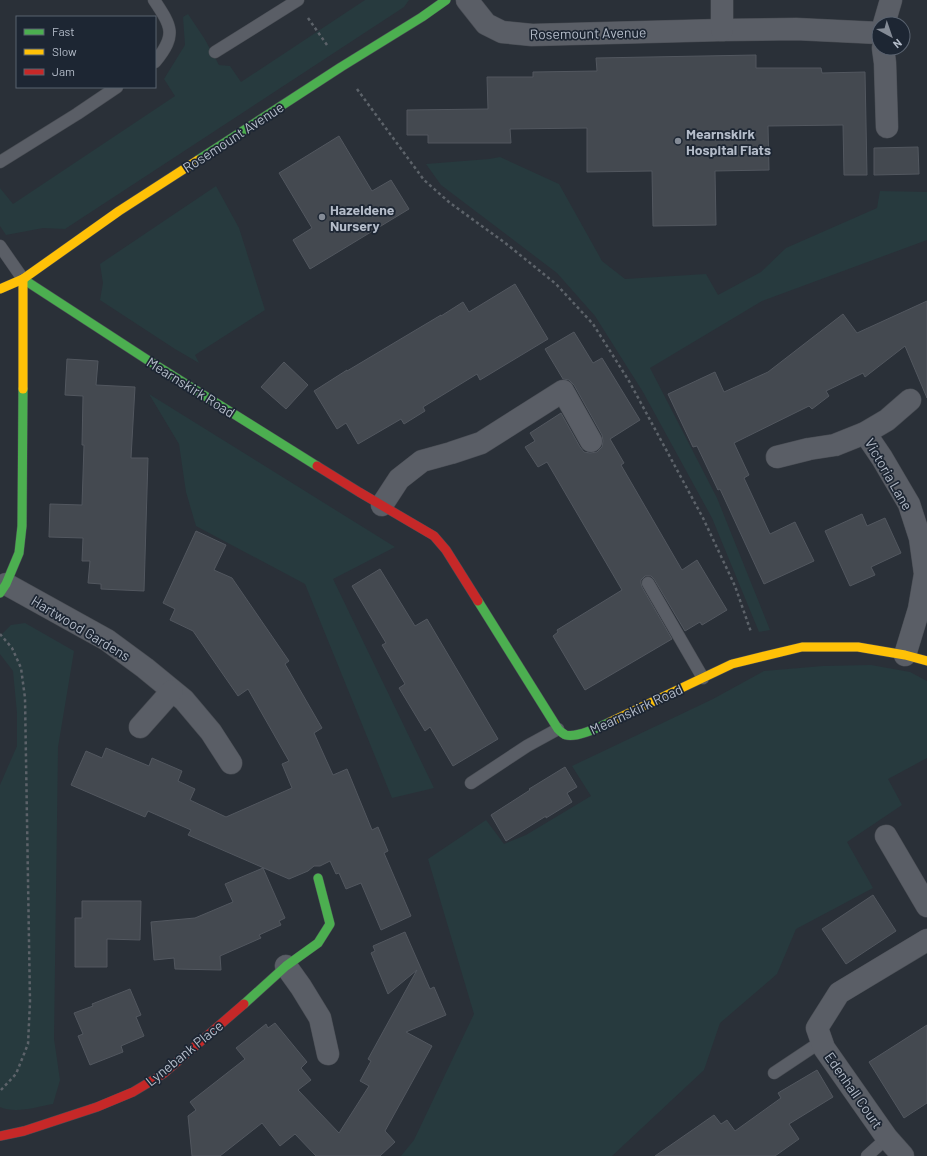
<svg xmlns="http://www.w3.org/2000/svg" width="927" height="1156" font-family="Barlow,sans-serif">
  <style>
    .green { fill: #273a3e }
    .building { fill: #444950; stroke: #52575f }
    .lines { fill: none; stroke-linecap: round; stroke-linejoin: round }
    .lane-casing { stroke: #484c53; stroke-width: 13 }
    .street-casing { stroke: #484c53; stroke-width: 23 }
    .fast-casing { stroke: #484c53; stroke-width: 10 }
    .slow-casing { stroke: #484c53; stroke-width: 10 }
    .jam-casing { stroke: #484c53; stroke-width: 10 }
    .path { stroke: #5d636a; stroke-width: 2.5; stroke-dasharray: 3 3; stroke-linecap: butt }
    .lane { stroke: #5a5e66; stroke-width: 12 }
    .street { stroke: #5a5e66; stroke-width: 22 }
    .fast { stroke: #4caf50; stroke-width: 9 }
    .slow { stroke: #ffc107; stroke-width: 9 }
    .jam { stroke: #c62828; stroke-width: 9 }
    .poi-dot { fill: #848b96; stroke: #1d2633; stroke-width: 1.5 }
    .labels { text-anchor: middle; dominant-baseline: central; stroke-width: 3.5; stroke-linejoin: round; paint-order: stroke }
    .street-label { font-size: 14px; fill: #b4bcc9; stroke: #1d2633 }
    .poi-label { font-size: 14px; font-weight: bold; fill: #b4bcc9; stroke: #1d2633; text-anchor: start }
  </style>
  <rect width="100%" height="100%" fill="#2a3038"/>
  <g class="green">
    <path d="M365 0H409L404 7 65 229 43 228 6 235 0 226V188L13 204 175 96 164 79 185 45 183 17 188 14 204 38 219 65 230 66 241 82Z"/>
    <path d="M500 157 559 184 602 261 625 279 706 274 718 295 761 272 786 248 877 208 880 191 927 192V240L762 301 650 368 717 498 770 630 759 632 712 518 643 392 595 316 557 273 441 185 426 164 489 159Z"/>
    <path d="M216 186 239 228 265 310 195 355 199 363 175 349 100 300 103 283 100 264Z"/>
    <path d="M149 394 395 547 333 579 434 788 392 798 305 584 196 526 186 492 179 444Z"/>
    <path d="M25 623 74 651 58 747 54 1039 60 1080 53 1104C36 1107 16 1114 0 1107V785L17 746V713L13 671 0 654V636L11 625Z"/>
    <path d="M871 665 910 672 927 681V758L888 779 902 805 847 842 873 888 796 929 777 974 720 1023 704 1070 612 1156H401L414 1140 474 1014 428 859 486 820 504 844 526 835 591 796 572 766 713 699 764 671 823 666Z"/>
  </g>
  <g class="building">
    <path d="M756 55V68H821L822 73 865 72 867 175H844L843 125 768 126 769 170 715 171 716 225 653 226 652 171 587 172V128L510 129 511 143H428V135H407V110L488 109 487 77H533V72L597 71 596 58Z"/>
    <path d="M339 136 372 191 391 180 409 209 310 269 293 240 312 228 279 173Z"/>
    <path d="M918 147 919 174 874 175V148Z"/>
    <path d="M515 284 548 339 480 380 477 374 423 407 425 411 404 424 401 419 358 444 346 423 337 429 314 391 347 370V371L441 315V316L463 302 469 312Z"/>
    <path d="M927 301V398L905 346 865 377 863 373 826 391 829 396 812 409 809 406 734 443 749 475 744 478 770 534 795 522 814 561 764 584 720 489 718 490 697 446 693 447 668 394 715 372 724 392 768 372 843 314 857 333Z"/>
    <path d="M574 332 593 363 602 358 640 420 610 439 624 463 621 465 682 570 697 560 727 610 702 625 700 622 685 631 654 579 651 576H645L641 580V583L642 587 672 639 585 690 553 636 558 632 557 630 622 590 547 462 538 467 525 447 535 441 530 433 561 413 580 447 584 452 590 453 597 452 602 447 603 441 602 435 574 385 569 380 563 379 545 349Z"/>
    <path d="M67 359 98 361 96 385 135 387 131 458H148L144 591 101 589V584L88 583 90 561H82L83 538 49 537 50 504 82 505 84 445H82L83 396 65 395Z"/>
    <path d="M284 362 308 385 286 409 261 387Z"/>
    <path d="M862 514 867 526 885 518 901 553 871 567 875 575 850 586 825 531Z"/>
    <path d="M196 531 226 545 214 570 232 578 289 661 285 664 322 728 314 733 333 775 347 769 372 830 378 827 388 851 384 853 411 916 381 930 361 883 346 889 339 873 336 874 330 861 320 866H314L308 871 289 879 188 835 191 830 148 811 145 817 71 785 86 751 102 758 106 748 149 766 152 758 182 771 178 781 195 789 190 800 226 817 292 788 282 764 289 761 248 689 238 696 193 631 170 620 175 609 163 603Z"/>
    <path d="M380 569 415 626 427 619 498 739 453 766 430 727 425 731 399 688 405 684 382 645 386 643 352 586Z"/>
    <path d="M565 767 577 787 567 793 572 802 546 818V816L506 841 491 815 530 790 529 789Z"/>
    <path d="M263 868 285 918 279 921 281 925 259 935 261 938 220 956 221 970 175 969 174 958 154 960 151 922 195 918 233 902 225 884Z"/>
    <path d="M873 895 896 931 846 964 822 929Z"/>
    <path d="M82 901H141L140 940 107 939V967H75V918H82Z"/>
    <path d="M405 932 430 989 434 987 446 1015 406 1032 432 1046 385 1131 395 1142 380 1156H316L295 1134 280 1146 262 1123 220 1156H192L188 1116 196 1110 190 1102 245 1059 236 1048 266 1024 268 1028 275 1023 307 1062 301 1068 311 1080 298 1090 339 1133 369 1086 360 1081 371 1061 368 1059 417 970 388 994 371 953 375 951 373 946Z"/>
    <path d="M130 989 141 1015 136 1017 144 1036 121 1046 123 1052 90 1065 78 1036 83 1034 74 1013 93 1006 92 1004Z"/>
    <path d="M927 1025V1103L904 1118 869 1062Z"/>
    <path d="M817 1070 833 1097 789 1124 799 1139 775 1156H655L714 1115 721 1124 727 1120 735 1131 781 1098 778 1093Z"/>
  </g>
  <g class="lines">
    <defs>
      <g id="lane">
        <path d="M154 0C172 27 177 35 155 62"/>
        <path d="M215 52 298 0"/>
        <path d="M0 162 77 114 117 87"/>
        <path d="M0 246 23 279"/>
        <path d="M648 583 703 678"/>
        <path d="M471 783 527 746 558 729"/>
        <path d="M774 1073 822 1041"/>
        <path d="M867 1156 887 1138"/>
      </g>
      <g id="street">
        <path d="M467 0 486 24 502 32 532 35 722 30 796 29 879 33"/>
        <path d="M722 0V30"/>
        <path d="M884 24 891 0"/>
        <path d="M883 48 885 63 887 127"/>
        <path d="M865 433 882 458 909 504 920 538 925 574 919 609 905 655"/>
        <path d="M777 457 809 449 835 445 865 433 887 420 910 400"/>
        <path d="M382 505 399 479 422 461 451 453 481 443 563 391 591 441"/>
        <path d="M6 584 107 640 145 668 184 700 211 732 231 763"/>
        <path d="M140 727 172 691"/>
        <path d="M886 836 927 906"/>
        <path d="M286 966 301 987 320 1018 328 1054"/>
        <path d="M903 1156 887 1138 824 1048 817 1028 839 993 927 940"/>
      </g>
      <g id="fast">
        <path d="M198 160 341 67 422 17 446 0"/>
        <path d="M23 279 146 359 317 466"/>
        <path d="M0 593 6 584 19 553 22 526 23 389"/>
        <path d="M478 601 558 729C560 731 563 734 566 735 576 738 600 727 610 722"/>
        <path d="M244 1004 286 966 318 943 330 924 318 878"/>
      </g>
      <g id="slow">
        <path d="M0 289 23 279 119 211 198 160"/>
        <path d="M23 389V279"/>
        <path d="M610 722 732 664 802 647H858L905 655 927 661"/>
      </g>
      <g id="jam">
        <path d="M317 466 359 492 434 536 446 550 478 601"/>
        <path d="M0 1136 24 1131 97 1107 133 1092 163 1074 244 1004"/>
      </g>
    </defs>
    <use href="#lane" class="lane-casing"/>
    <use href="#street" class="street-casing"/>
    <use href="#fast" class="fast-casing"/>
    <use href="#slow" class="slow-casing"/>
    <use href="#jam" class="jam-casing"/>
    <g class="path">
      <path d="M308 18 327 45"/>
      <path d="M357 89 424 180 450 203 504 242 556 284 593 324 629 381 703 518 735 586 751 632"/>
      <path d="M0 634 12 648 21 668 25 698 30 1002 28 1044 16 1074 0 1091"/>
    </g>
    <use href="#lane" class="lane"/>
    <use href="#street" class="street"/>
    <use href="#fast" class="fast"/>
    <use href="#slow" class="slow"/>
    <use href="#jam" class="jam"/>
  </g>
  <g class="poi-dot">
    <circle cx="678" cy="141" r="4"/>
    <circle cx="322" cy="217" r="4"/>
  </g>
  <g class="labels">
    <g class="street-label">
      <text transform="translate(588 33) rotate(-1)">Rosemount Avenue</text>
      <text transform="translate(233 137) rotate(-33)">Rosemount Avenue</text>
      <text transform="translate(191 387) rotate(32)">Mearnskirk Road</text>
      <text transform="translate(889 474) rotate(60)">Victoria Lane</text>
      <text transform="translate(81 628) rotate(31)">Hartwood Gardens</text>
      <text transform="translate(636 709) rotate(-25)">Mearnskirk Road</text>
      <text transform="translate(184 1053) rotate(-39)">Lynebank Place</text>
      <text transform="translate(854 1090) rotate(55)">Edenhall Court</text>
    </g>
    <g class="poi-label">
      <text x="686" y="133">Mearnskirk<tspan x="686" dy="16">Hospital Flats</tspan></text>
      <text x="330" y="209">Hazeldene<tspan x="330" dy="16">Nursery</tspan></text>
    </g>
  </g>
  <rect x="16" y="16" width="140" height="72" fill="#1d2633" stroke="#59626f"/>
  <rect x="24" y="29" width="20" height="6" fill="#4caf50" stroke="#59626f"/>
  <text x="52" y="36" font-size="12" fill="#b4bcc9">Fast</text>
  <rect x="24" y="49" width="20" height="6" fill="#ffc107" stroke="#59626f"/>
  <text x="52" y="56" font-size="12" fill="#b4bcc9">Slow</text>
  <rect x="24" y="69" width="20" height="6" fill="#c62828" stroke="#59626f"/>
  <text x="52" y="76" font-size="12" fill="#b4bcc9">Jam</text>
  <g transform="translate(891 36) rotate(140)"><circle r="19" fill="#1d2633" stroke="#59626f"/>
  <path d="M0-3L7 15L0 10L-7 15Z" fill="#848b96"/>
  <text y="-6" font-size="11" font-weight="bold" text-anchor="middle" fill="#b4bcc9">N</text>
  </g>
</svg>
